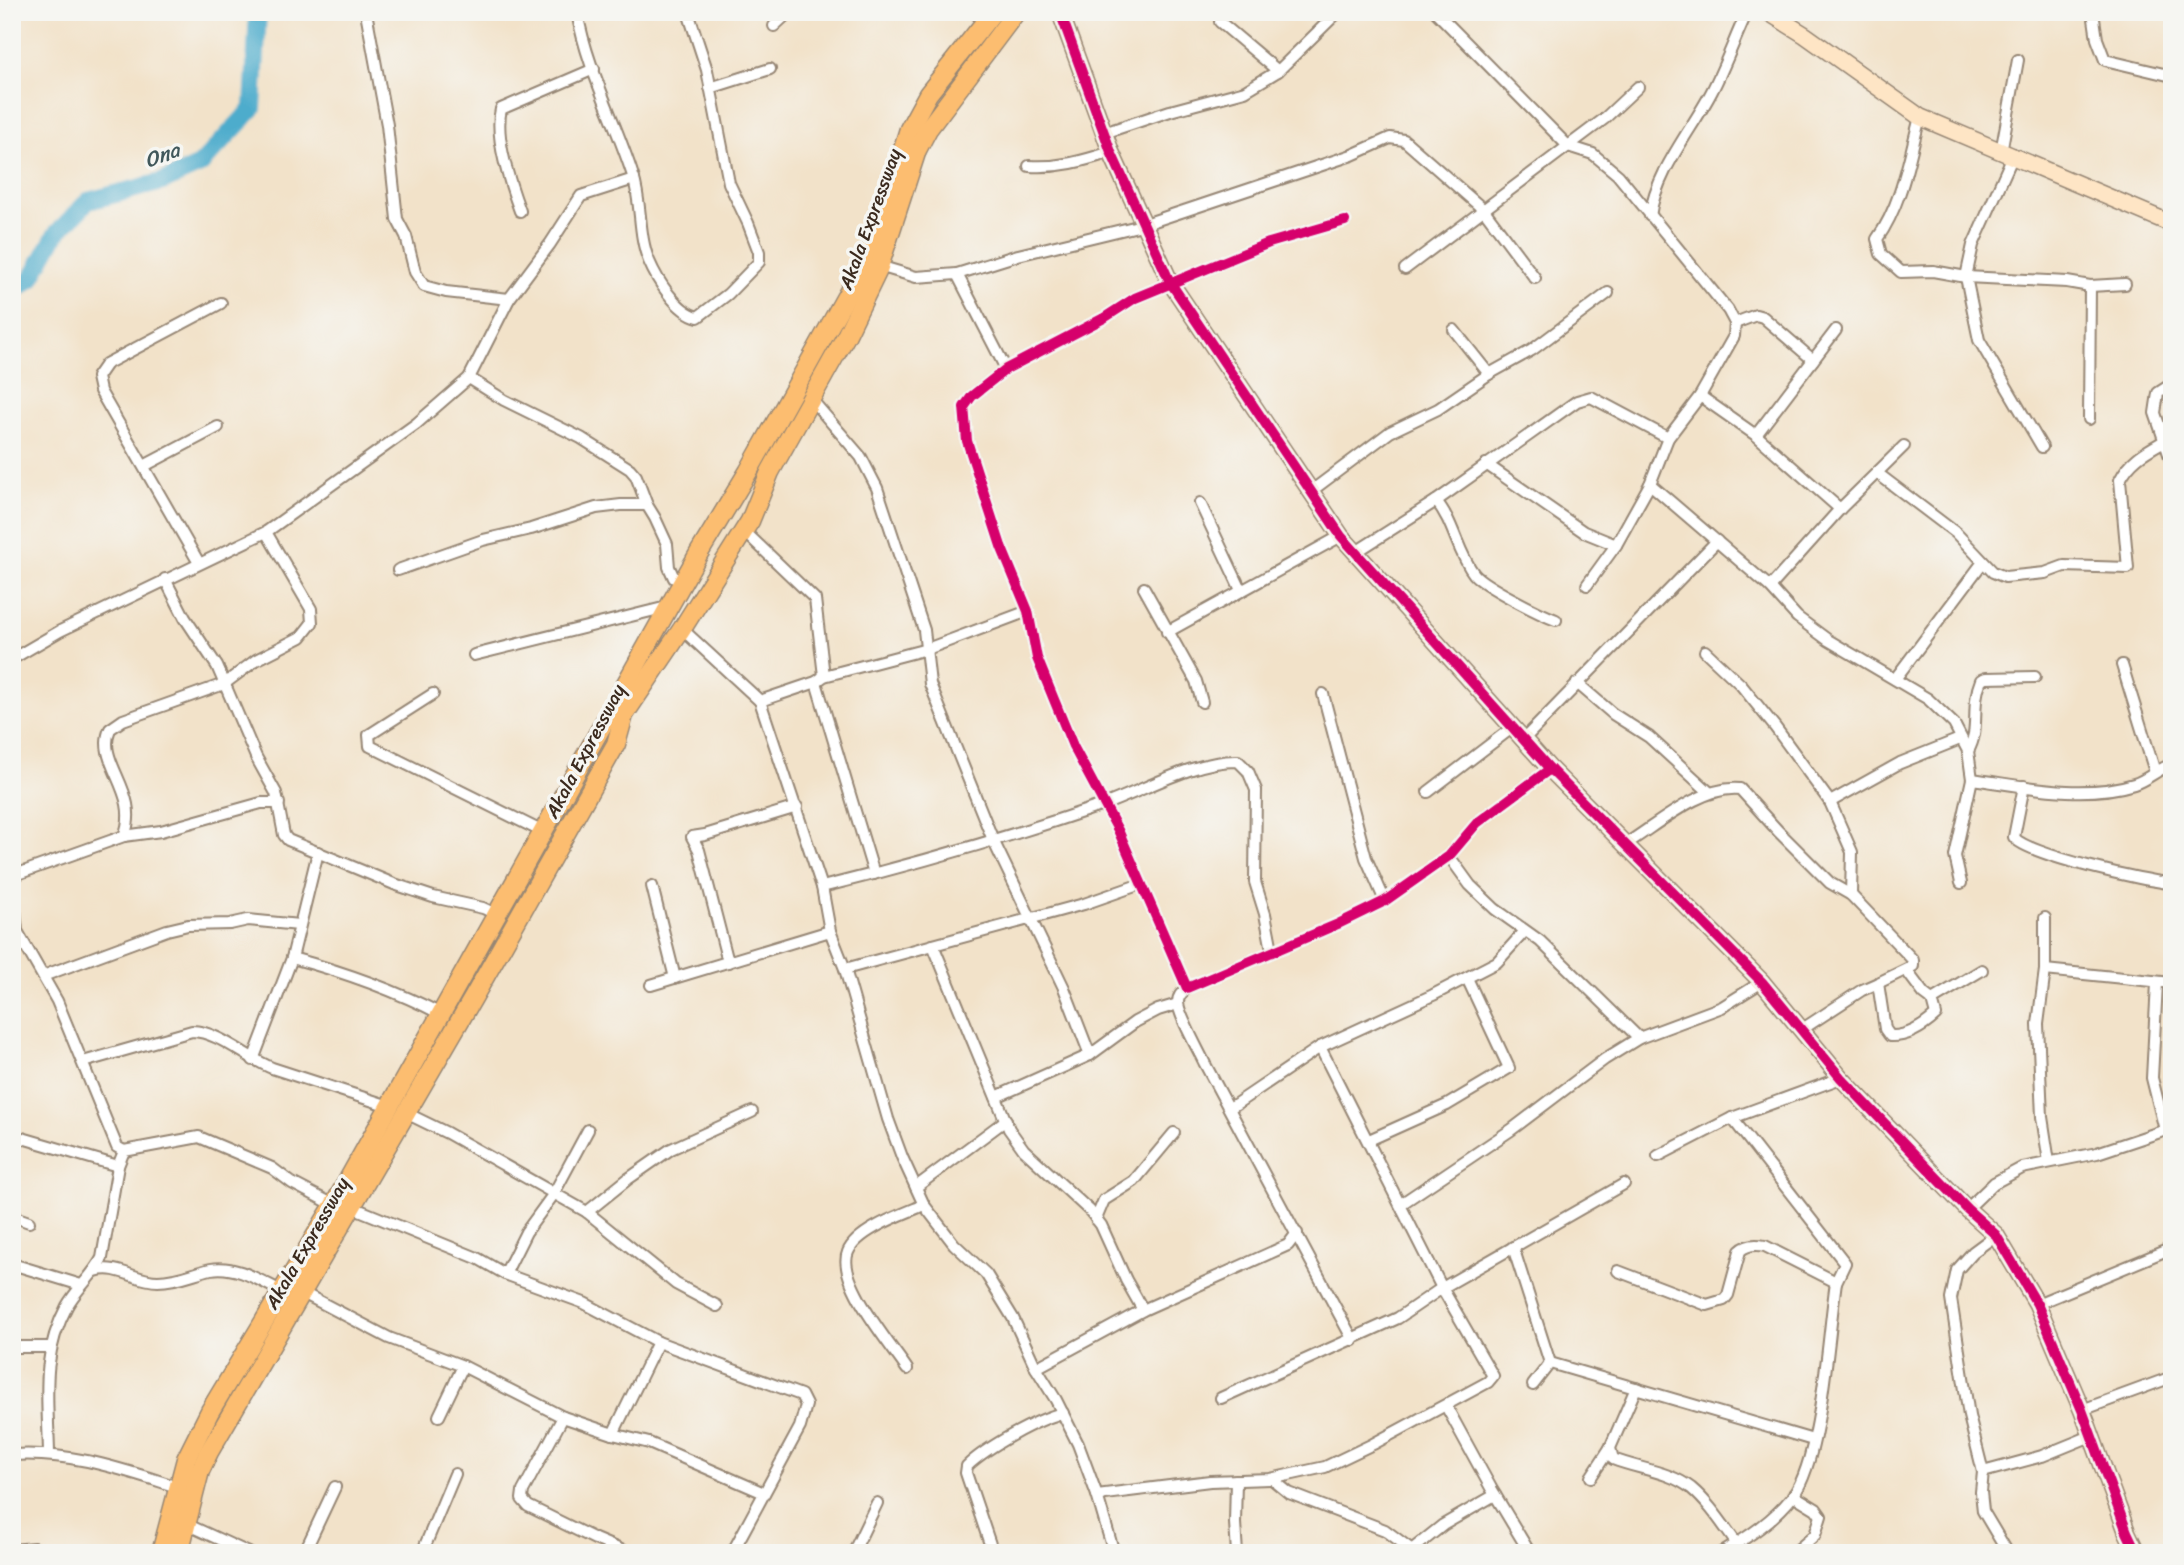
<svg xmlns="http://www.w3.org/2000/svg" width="2184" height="1565" font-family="Sriracha,sans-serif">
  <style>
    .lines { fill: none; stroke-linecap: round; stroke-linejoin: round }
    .river { stroke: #4daccc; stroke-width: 18 }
    .street-casing { stroke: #968674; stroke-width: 14 }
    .secondary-casing { stroke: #968674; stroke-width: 19 }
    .primary-casing { stroke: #968674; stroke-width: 21 }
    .street { stroke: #fff; stroke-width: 10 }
    .secondary { stroke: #fee5c5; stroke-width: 16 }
    .primary { stroke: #fcbd6f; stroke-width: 18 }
    .cycleway-casing { stroke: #f6f6f2; stroke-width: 15 }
    .cycleway { stroke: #d6006c; stroke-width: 10 }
    .labels { text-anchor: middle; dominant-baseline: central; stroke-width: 7; stroke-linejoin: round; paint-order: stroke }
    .street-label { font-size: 19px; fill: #3b2a1e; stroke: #f6f6f2 }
    .water-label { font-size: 21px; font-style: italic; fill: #41585b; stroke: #f6f6f2 }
  </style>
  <rect width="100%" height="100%" fill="#f6f6f2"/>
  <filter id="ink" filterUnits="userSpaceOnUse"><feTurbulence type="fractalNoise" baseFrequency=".0143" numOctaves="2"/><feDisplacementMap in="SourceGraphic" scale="14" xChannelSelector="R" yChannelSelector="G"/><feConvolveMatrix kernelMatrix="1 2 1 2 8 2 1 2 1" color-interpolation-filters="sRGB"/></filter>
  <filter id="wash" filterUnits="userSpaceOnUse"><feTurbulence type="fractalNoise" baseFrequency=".00686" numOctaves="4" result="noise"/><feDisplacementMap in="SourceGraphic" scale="28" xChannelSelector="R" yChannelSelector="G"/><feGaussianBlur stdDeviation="1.57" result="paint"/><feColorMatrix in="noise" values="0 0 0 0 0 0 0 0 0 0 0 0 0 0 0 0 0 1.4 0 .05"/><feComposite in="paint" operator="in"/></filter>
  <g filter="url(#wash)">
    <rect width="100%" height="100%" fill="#f2e2c9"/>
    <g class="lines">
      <path class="river" d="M12 292 31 279 56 234 88 201 162 182 200 165 253 108 258 12"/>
    </g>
  </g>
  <g filter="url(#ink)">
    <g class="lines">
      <defs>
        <g id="street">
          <path d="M366 12 387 125 397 219 406 236 415 272 424 286 446 292 509 299"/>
          <path d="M577 12C587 69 616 122 633 176 642 203 638 235 649 261 657 280 677 312 698 317L728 294 759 262V252L748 223 729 183 707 70 688 12"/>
          <path d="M974 12 986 22"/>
          <path d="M1436 12 1568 146 1593 154 1618 175 1728 310 1735 323 1734 336 1700 396 1668 438 1650 484 1616 545 1584 532 1486 464"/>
          <path d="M2093 12 2097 39 2105 60 2172 76"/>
          <path d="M1062 19 1080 12"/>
          <path d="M1220 22 1278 71 1338 12"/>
          <path d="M774 26 789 12"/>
          <path d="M710 88 770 69"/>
          <path d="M1920 117C1909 158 1902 204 1877 239L1881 254 1901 272 1933 271 1966 277 2067 282 2090 286 2125 284"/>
          <path d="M1104 133 1170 111 1245 91 1278 71"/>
          <path d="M2001 152 2018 60"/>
          <path d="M2012 158 1973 245 1966 277 1979 340 2042 447"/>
          <path d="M1029 166C1059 168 1083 161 1111 152"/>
          <path d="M520 211C510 184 494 137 501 109L594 69"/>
          <path d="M1650 216C1656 171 1692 130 1712 91 1725 66 1735 38 1747 12"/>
          <path d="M1345 221 1269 243 1135 298 1104 318 1006 369 972 396 964 407 967 441 1001 546 1028 611 1037 658 1073 746 1118 830 1187 988 1338 924 1385 901 1449 856 1477 823 1550 769"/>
          <path d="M879 266 916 277 957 274"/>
          <path d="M1405 269 1604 119 1638 87"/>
          <path d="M1735 323 1756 315 1763 317 1813 360"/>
          <path d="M1454 330 1489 374"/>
          <path d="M1006 369 957 274 1018 255 1142 225 1352 155 1390 138 1404 140 1484 210 1535 278"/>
          <path d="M469 378 504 400 581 438 630 469 636 476 647 505 655 518 667 544 669 567 674 578 683 582"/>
          <path d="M2172 384 2158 393 2155 413 2172 463"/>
          <path d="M1700 396 1757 436 1840 509"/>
          <path d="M811 399 861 457 877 488 924 630 930 684 993 840 1064 988 1090 1055"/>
          <path d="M2089 419 2090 286"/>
          <path d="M1756 435 1836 330"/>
          <path d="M144 466 218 427"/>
          <path d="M1877 473 1956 533 1993 572 2005 577 2045 573 2064 566 2128 568 2120 480C2130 459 2147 451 2166 440"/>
          <path d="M1650 484 1770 587 1797 617 1828 640 1928 699 1954 724 1968 751 1972 779 1955 856 1961 883"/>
          <path d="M1310 492 1390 432 1438 409 1489 374 1532 350 1608 293"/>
          <path d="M1436 501C1454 522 1457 552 1474 574 1484 586 1540 614 1556 620"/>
          <path d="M1200 503 1241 590"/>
          <path d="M743 530 815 599 824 676"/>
          <path d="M1356 552 1436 501 1577 401 1591 397 1668 438"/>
          <path d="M199 563 100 391 97 377 106 364 221 303"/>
          <path d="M398 570 483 540 531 529 596 508 621 505H647"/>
          <path d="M165 579 185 618 217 666 256 757 276 793 284 835 288 840 394 884 433 897 483 908 496 914"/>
          <path d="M1587 585 1616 545"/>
          <path d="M1770 587 1840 509 1904 446"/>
          <path d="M1144 588 1196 681 1202 702"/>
          <path d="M1028 611 927 649 824 676 816 682 760 701 822 887 830 931 845 969 888 1119 902 1157 924 1205 954 1244 986 1274 1013 1318 1036 1368 1056 1400 1078 1444 1097 1495 1114 1553"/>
          <path d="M682 629 760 701"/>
          <path d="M1167 632 1341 536"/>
          <path d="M1705 651 1741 685 1775 727 1830 802 1852 852 1851 895"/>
          <path d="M474 655 671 606"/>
          <path d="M12 659 60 631 266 532 416 424 469 378 509 299 550 244 581 196 634 179"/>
          <path d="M2122 665 2155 772"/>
          <path d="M1895 679 1983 562"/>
          <path d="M816 682 874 874"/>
          <path d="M1577 683 1613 714 1649 737 1709 792"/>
          <path d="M433 694 369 735 370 746 543 832"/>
          <path d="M1323 694 1366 858 1385 901"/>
          <path d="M1524 739 1717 541"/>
          <path d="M1968 751C1981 729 1970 706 1981 680L1986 678 2035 677"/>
          <path d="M1972 779C2024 786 2082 800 2134 784 2147 780 2158 769 2172 764"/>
          <path d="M2024 786 2014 837C2024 854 2148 882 2172 883"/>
          <path d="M1428 792 1513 727"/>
          <path d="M1830 802 1900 763 1960 739"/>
          <path d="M124 836C142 793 95 762 110 729L123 720 224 684 256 660 301 637 312 623 311 609 266 532"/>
          <path d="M1626 844C1658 824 1702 785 1740 789L1778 831 1830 883 1851 895 1913 960V966L1878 983 1885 1029 1890 1036C1907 1037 1924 1026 1936 1015L1932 1000 1924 994 1906 970"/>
          <path d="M1449 856 1470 885 1495 909 1540 941 1639 1038"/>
          <path d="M12 876 124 836 161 831 261 803H279"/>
          <path d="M12 881 17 931 57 1001 117 1147 124 1151 118 1166 102 1258C93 1276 77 1288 67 1306 40 1357 48 1398 49 1453"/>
          <path d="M652 886 675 978"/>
          <path d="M822 887C915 864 1009 837 1100 806 1142 792 1193 760 1238 761L1248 771 1256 790 1255 882 1265 914 1272 950"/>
          <path d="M2045 918V970L2038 1024 2042 1117 2049 1162"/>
          <path d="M933 945 1009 1129 1024 1150 1090 1211 1101 1225 1126 1280 1143 1310"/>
          <path d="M292 958C344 972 393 989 441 1014"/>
          <path d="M728 962 699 850 692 837 705 835 797 807"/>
          <path d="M845 969 1084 904 1141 884"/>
          <path d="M2045 970 2172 983"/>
          <path d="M43 976 167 930 188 925 230 924 248 920 299 925"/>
          <path d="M2157 983 2152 1078 2165 1130"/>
          <path d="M651 985 830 931"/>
          <path d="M1187 988C1183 992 1178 995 1178 1002 1178 1014 1199 1051 1205 1064L1353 1340"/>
          <path d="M1932 1000 1982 970"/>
          <path d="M1801 1030 1862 990 1878 983"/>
          <path d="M253 1060 292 958 318 852"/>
          <path d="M83 1062 192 1031C217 1031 247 1058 272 1068L389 1106"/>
          <path d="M996 1097 1090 1055 1135 1022 1158 1010 1178 1004"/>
          <path d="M1230 1108 1320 1047 1433 995 1497 962 1524 932"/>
          <path d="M406 1113 447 1133 587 1212 676 1284 717 1306"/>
          <path d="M12 1135 118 1166"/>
          <path d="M1369 1140 1447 1105 1509 1068 1467 978"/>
          <path d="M124 1151 199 1137 272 1168 292 1183 334 1205"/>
          <path d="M12 1155 17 1137"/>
          <path d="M1658 1156 1732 1118 1841 1078"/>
          <path d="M916 1187 1006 1120"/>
          <path d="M1401 1204 1511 1130 1605 1059 1639 1038 1722 1007 1762 982"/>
          <path d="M352 1207 477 1258 505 1274 584 1303 658 1342 801 1395 806 1405 800 1427 732 1553"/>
          <path d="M1967 1209 1994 1183 2022 1168 2097 1153 2172 1128"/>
          <path d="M587 1212 628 1179 671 1149 752 1112"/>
          <path d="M12 1216 29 1222"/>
          <path d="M1096 1219 1104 1200 1134 1181 1174 1133"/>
          <path d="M1996 1235 1973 1252 1957 1270 1951 1299 1969 1416 1983 1472 1981 1492 1983 1511 2008 1553"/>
          <path d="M1513 1247 1550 1363"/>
          <path d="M12 1264 81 1285"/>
          <path d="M95 1271C118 1264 135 1281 158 1281 178 1281 193 1273 211 1269 236 1264 262 1282 283 1292"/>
          <path d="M1618 1271 1707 1305 1724 1300 1728 1295 1740 1251C1747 1244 1756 1244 1765 1246L1836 1282"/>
          <path d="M505 1274 526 1232 553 1195 588 1130"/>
          <path d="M303 1293 389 1338 463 1366 563 1417 613 1434 649 1443 764 1493"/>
          <path d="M2037 1304 2172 1248"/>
          <path d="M12 1347H51"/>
          <path d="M1550 1363 1813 1440"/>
          <path d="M1036 1368 1143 1310 1288 1245 1297 1233"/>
          <path d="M907 1369C891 1345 836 1280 848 1252 857 1230 903 1214 924 1205"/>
          <path d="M1533 1385 1550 1363"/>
          <path d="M1636 1388 1610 1448 1613 1459C1638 1469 1669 1471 1691 1488 1709 1503 1723 1525 1737 1544"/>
          <path d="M1221 1398 1398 1318 1442 1288 1624 1184"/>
          <path d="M1446 1406 1491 1488 1530 1553"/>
          <path d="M2082 1410 2172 1377"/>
          <path d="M439 1416 463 1366"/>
          <path d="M563 1417 523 1491 522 1499 528 1506 595 1539 628 1553"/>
          <path d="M613 1434 658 1342"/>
          <path d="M12 1455C71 1451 123 1470 178 1487"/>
          <path d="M1983 1472 2042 1456 2091 1436"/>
          <path d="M1591 1477 1610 1448"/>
          <path d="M1272 1479 1289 1493 1385 1530 1416 1553"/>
          <path d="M1236 1480 1235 1523 1237 1553"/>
          <path d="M1097 1495 1210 1481 1270 1479 1325 1467 1373 1444 1488 1382 1493 1376 1442 1288 1320 1047"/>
          <path d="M1793 1495 1816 1509 1821 1516 1815 1535 1794 1553"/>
          <path d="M186 1524 249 1553"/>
          <path d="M12 1550 34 1548"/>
          <path d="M304 1553 335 1487"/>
          <path d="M422 1553 455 1474"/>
          <path d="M853 1553 877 1503"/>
          <path d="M993 1553 966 1473 967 1466C987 1447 1037 1419 1063 1413"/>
          <path d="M1408 1553 1443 1525 1495 1495"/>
          <path d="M1722 1553C1748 1537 1774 1520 1793 1496 1822 1457 1828 1334 1836 1282L1845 1263 1732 1118"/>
        </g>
        <g id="secondary">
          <path d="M1060 12 1111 152 1170 282 1341 536 1550 769 1762 982 1841 1078 1967 1209 1996 1235 2037 1304 2082 1410 2127 1532 2137 1553"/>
          <path d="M1768 12 1805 35 1920 117 2172 224"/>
        </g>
        <g id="primary">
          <path d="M161 1553 186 1459 210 1411 334 1205 699 553 748 472 858 275 874 241 909 129 928 94 993 12"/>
          <path d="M179 1553 200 1471 209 1452 473 998 616 744 624 715 682 629 750 521 770 472 846 336 878 270 917 150 928 129 1016 12"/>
        </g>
      </defs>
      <use href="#street" class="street-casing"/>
      <use href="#secondary" class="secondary-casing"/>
      <use href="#primary" class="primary-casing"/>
      <use href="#street" class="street"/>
      <use href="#secondary" class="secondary"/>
      <use href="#primary" class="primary"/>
      <defs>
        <g id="cycleway">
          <path d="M1060 12 1111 152 1170 282 1341 536 1550 769 1762 982 1841 1078 1967 1209 1996 1235 2037 1304 2082 1410 2127 1532 2137 1553"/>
          <path d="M1345 221 1269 243 1135 298 1104 318 1006 369 972 396 964 407 967 441 1001 546 1028 611 1037 658 1073 746 1118 830 1187 988 1338 924 1385 901 1449 856 1477 823 1550 769"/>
        </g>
      </defs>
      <use href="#cycleway" class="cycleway-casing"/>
      <use href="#cycleway" class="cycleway"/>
    </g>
  </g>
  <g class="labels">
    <g class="street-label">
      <text transform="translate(870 219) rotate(-70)">Akala Expressway</text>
      <text transform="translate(585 751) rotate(-62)">Akala Expressway</text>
      <text transform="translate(307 1243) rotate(-60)">Akala Expressway</text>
    </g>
    <g class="water-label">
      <text transform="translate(162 155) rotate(-20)">Ona</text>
    </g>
  </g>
  <rect width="2184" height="1565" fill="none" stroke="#f6f6f2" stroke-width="42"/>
</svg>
